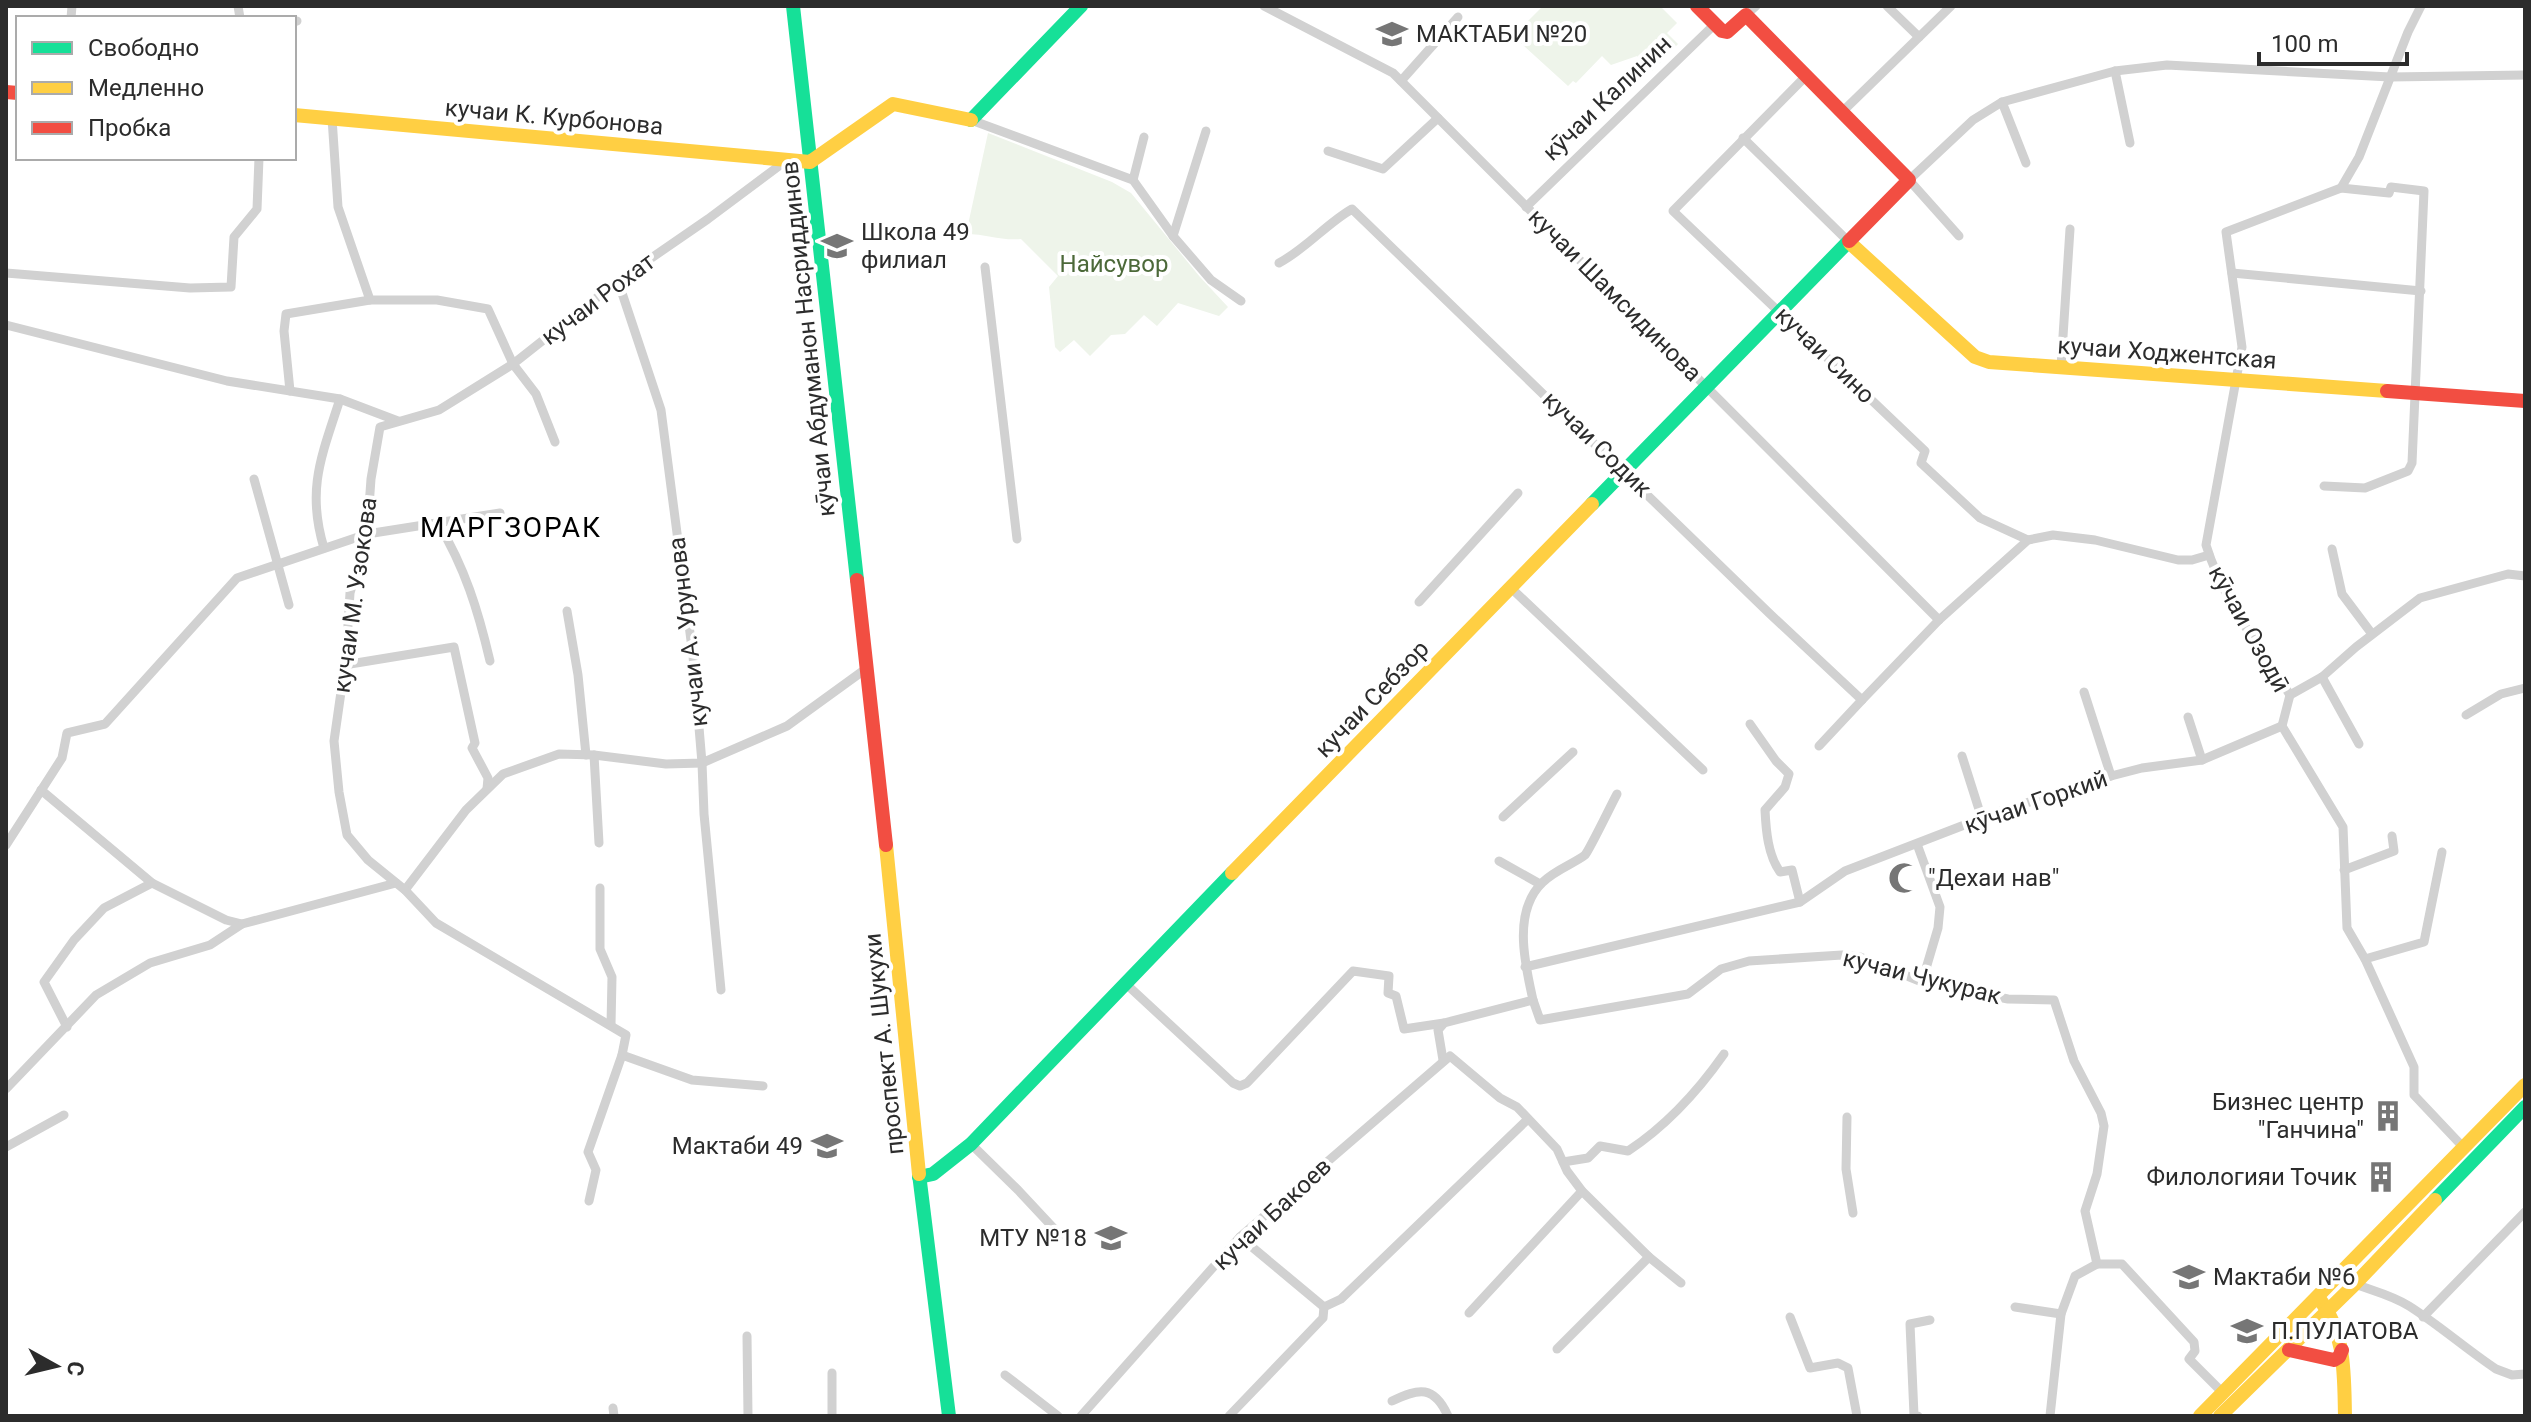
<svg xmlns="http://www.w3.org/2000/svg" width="2531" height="1422" font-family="Roboto,sans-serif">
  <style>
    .green { fill: #eef4ea }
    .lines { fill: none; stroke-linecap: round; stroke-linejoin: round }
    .street { stroke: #d1d1d1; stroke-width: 9 }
    .fast { stroke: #16e098; stroke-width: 14 }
    .slow { stroke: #ffcf43; stroke-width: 14 }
    .jam { stroke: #f24e42; stroke-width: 14 }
    .labels { text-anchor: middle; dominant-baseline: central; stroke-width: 8; stroke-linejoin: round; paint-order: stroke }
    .poi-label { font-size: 24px; fill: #2c2c2c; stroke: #fff; text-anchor: start }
    .street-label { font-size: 24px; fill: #2c2c2c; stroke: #fff }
    .park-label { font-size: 24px; fill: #4c6939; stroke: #fff }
    .quarter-label { font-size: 28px; letter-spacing: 2px; fill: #000; stroke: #fff }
  </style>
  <rect width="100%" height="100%" fill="#fff"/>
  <g class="green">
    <path d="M1543 6H1660L1677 23 1667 33 1678 44 1652 71 1637 56 1611 65 1602 56 1576 83 1573 81 1568 86 1513 36Z"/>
    <path d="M988 133 1112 182 1131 193 1200 277 1228 307 1219 316 1178 303 1157 326 1144 315 1125 334 1111 335 1090 356 1074 340 1060 352 1055 347 1049 287 1058 276 1021 239C1002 241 986 234 966 234Z"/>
  </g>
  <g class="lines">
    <g class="street">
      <path d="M238 6 240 18"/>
      <path d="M1264 6 1393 73 1939 620"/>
      <path d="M1887 6 1919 37"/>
      <path d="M2421 6 2408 32 2359 157 2341 188 2226 232 2242 347 2206 545C2223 600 2260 648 2290 695L2282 726 2343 827 2347 928 2365 959 2414 1067V1095L2464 1148"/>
      <path d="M1746 15 1756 6"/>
      <path d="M71 18 72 6"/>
      <path d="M294 22 297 21"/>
      <path d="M2115 71 2130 143"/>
      <path d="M1807 75 1673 211 1925 451 1921 463 1980 518 2028 540"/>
      <path d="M1401 81 1458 17"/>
      <path d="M2002 102 2026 163"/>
      <path d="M1842 112 1951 6"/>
      <path d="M332 118 338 207 370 300H437L488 309 513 364 536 394 555 442"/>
      <path d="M971 120 1133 180 1173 236 1211 280 1241 301"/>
      <path d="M1743 138 1850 243"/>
      <path d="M1328 151 1383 169 1438 118"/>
      <path d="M1133 180 1144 137"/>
      <path d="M1526 207 1715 24"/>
      <path d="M1173 236 1206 131"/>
      <path d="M1959 236 1909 180 1973 120 2002 102 2115 71 2167 65 2390 77 2525 75"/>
      <path d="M1279 263C1307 248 1326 224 1352 209L1769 613 1862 700 1819 746"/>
      <path d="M985 267 1017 539"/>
      <path d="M6 273 190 288 231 287 234 237 257 209 259 158"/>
      <path d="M2232 273 2421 291"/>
      <path d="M618 281 661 410 693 656 702 763 704 814 721 990"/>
      <path d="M6 325 227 381 340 399 398 421"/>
      <path d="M2061 367 2070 229"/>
      <path d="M290 391 284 331 286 314 370 300"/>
      <path d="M254 479 289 605"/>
      <path d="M2324 486 2365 488 2408 471 2412 463 2424 191 2391 187 2389 193 2341 188"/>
      <path d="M438 523C465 568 478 610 490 661"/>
      <path d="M324 548C306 489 322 455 340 399"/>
      <path d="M2332 549 2342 594 2372 634"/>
      <path d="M1511 588 1703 770"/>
      <path d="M1419 602 1518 493"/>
      <path d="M567 611 578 675 586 755"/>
      <path d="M344 665 454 647 475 743 472 748 488 778 487 789"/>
      <path d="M2322 677 2359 744"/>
      <path d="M2084 692 2111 776"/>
      <path d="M2290 695 2322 677 2356 647 2420 598 2508 574 2525 576"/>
      <path d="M1862 700 1939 620 2028 540 2053 535 2095 540 2178 560H2192L2209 555"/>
      <path d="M2466 715 2501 694 2525 688"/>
      <path d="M2188 717 2202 760"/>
      <path d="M1750 724 1776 761 1789 774 1785 787 1765 810C1766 831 1768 855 1780 872L1792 870 1800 902"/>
      <path d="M594 755 599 843"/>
      <path d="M1962 756 1982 819"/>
      <path d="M41 790 152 883 226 920 242 924 396 883"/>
      <path d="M1503 817 1573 752"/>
      <path d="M1917 844 1940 907 1938 928 1922 982"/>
      <path d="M6 845 62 758 67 733 105 724 237 578 367 534 500 513"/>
      <path d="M1499 861 1540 884"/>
      <path d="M2344 870 2394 851 2392 836"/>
      <path d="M600 888V949L612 977 611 1025"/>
      <path d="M405 890 466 810 503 774 559 754 594 755 666 764 702 763 787 726 867 668"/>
      <path d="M2365 959 2424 942 2442 852"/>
      <path d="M1525 967 1800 902 1845 871 1998 812 2111 776 2142 768 2202 760 2282 726"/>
      <path d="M1125 983 1233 1083 1240 1086 1247 1083 1353 971 1389 976 1388 993 1396 996 1404 1029 1444 1023"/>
      <path d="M1533 1000 1540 1020 1688 994 1721 969 1749 961 1842 955 1860 957 1922 982 2008 999 2054 1000 2074 1061 2101 1113 2104 1126 2097 1174 2085 1211 2097 1264H2122L2194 1342 2195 1351 2189 1359 2223 1393"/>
      <path d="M67 1027 44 982 74 940 104 908 152 883"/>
      <path d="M622 1055 692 1080 763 1086"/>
      <path d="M1443 1060 1438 1030 1444 1023 1533 1000C1525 964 1512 911 1543 882 1555 870 1575 863 1585 855 1590 849 1611 805 1617 794"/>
      <path d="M6 1089 96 995 150 963 210 945 242 924"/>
      <path d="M1847 1117 1846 1169 1853 1213"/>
      <path d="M971 1144 1018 1190 1060 1235"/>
      <path d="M6 1147 64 1115"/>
      <path d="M1563 1162 1588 1158 1600 1146 1628 1151C1666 1126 1698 1091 1724 1054"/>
      <path d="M589 1201 596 1170 588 1152 622 1055 626 1035 436 923 405 890 368 860 347 835 339 792 334 741 346 657 350 593 367 534 371 479 380 427 439 410 513 364 618 281 708 219 787 160"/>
      <path d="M1240 1237 1324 1307"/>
      <path d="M2339 1277C2362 1289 2387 1292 2409 1306 2439 1325 2466 1349 2496 1369L2512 1375 2525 1374"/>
      <path d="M2015 1307 2061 1314"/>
      <path d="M1469 1313 1582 1191"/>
      <path d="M1790 1317 1810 1368 1838 1363 1848 1368 1857 1416"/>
      <path d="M2423 1317 2525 1212"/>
      <path d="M747 1336 748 1416"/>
      <path d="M1557 1349 1649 1257"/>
      <path d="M832 1373V1416"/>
      <path d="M1005 1375 1058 1416"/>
      <path d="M1392 1401C1419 1388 1434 1385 1448 1416"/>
      <path d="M613 1408 614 1416"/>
      <path d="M1081 1416 1240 1237 1450 1056 1500 1098 1517 1107 1557 1149 1567 1171 1582 1191 1649 1257 1681 1283"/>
      <path d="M1229 1416 1323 1318 1324 1307 1341 1299 1528 1119"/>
      <path d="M1918 1416 1914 1415 1910 1324 1930 1320"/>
      <path d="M2050 1416 2061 1314 2075 1276 2097 1264"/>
    </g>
    <g class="fast">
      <path d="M793 6 857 580"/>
      <path d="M971 120 1081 6"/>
      <path d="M1592 504 1849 241"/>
      <path d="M919 1174 949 1416"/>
      <path d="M919 1177 933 1174 971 1144 1232 873"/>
      <path d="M2435 1200 2525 1107"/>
    </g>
    <g class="slow">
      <path d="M294 115 810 162 893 104 971 120"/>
      <path d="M1850 243 1975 357 1989 362 2387 391"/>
      <path d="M886 845 919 1174"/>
      <path d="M1232 873 1592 504"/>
      <path d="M2318 1297C2346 1333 2344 1373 2345 1416"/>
      <path d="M2200 1416 2525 1085"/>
      <path d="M2220 1416 2354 1285 2435 1200"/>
    </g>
    <g class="jam">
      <path d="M1697 6 1722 31 1727 32 1746 15 1909 180 1849 241"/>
      <path d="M6 92 18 93"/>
      <path d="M2387 391 2525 401"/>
      <path d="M857 580 886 845"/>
      <path d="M2289 1350 2334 1360 2339 1357 2342 1350"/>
    </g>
  </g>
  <defs>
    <symbol id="school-bare" viewBox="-9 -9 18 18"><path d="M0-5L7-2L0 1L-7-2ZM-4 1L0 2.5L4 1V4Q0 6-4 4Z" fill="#767676" stroke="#fff" stroke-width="2.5" paint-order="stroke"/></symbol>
    <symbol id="mosque-bare" viewBox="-9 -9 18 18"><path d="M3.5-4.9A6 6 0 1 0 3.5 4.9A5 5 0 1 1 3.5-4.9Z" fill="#767676" stroke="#fff" stroke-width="2.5" paint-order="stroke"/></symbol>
    <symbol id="building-bare" viewBox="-9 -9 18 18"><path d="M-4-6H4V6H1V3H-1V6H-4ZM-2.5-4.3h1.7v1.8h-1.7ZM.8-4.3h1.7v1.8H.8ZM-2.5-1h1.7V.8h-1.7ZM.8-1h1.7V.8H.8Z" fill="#767676" stroke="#fff" stroke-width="2.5" paint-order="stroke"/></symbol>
  </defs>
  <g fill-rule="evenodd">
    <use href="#school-bare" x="1370" y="12" width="44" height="44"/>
    <use href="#school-bare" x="815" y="224" width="44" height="44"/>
    <use href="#mosque-bare" x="1882" y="856" width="44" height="44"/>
    <use href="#building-bare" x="2366" y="1094" width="44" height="44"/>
    <use href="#school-bare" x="805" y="1124" width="44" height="44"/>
    <use href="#building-bare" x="2359" y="1155" width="44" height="44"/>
    <use href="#school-bare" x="1089" y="1216" width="44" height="44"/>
    <use href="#school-bare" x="2167" y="1255" width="44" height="44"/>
    <use href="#school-bare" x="2225" y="1309" width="44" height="44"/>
  </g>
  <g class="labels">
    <g class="poi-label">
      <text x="1416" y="34">МАКТАБИ №20</text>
      <text x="861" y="232">Школа 49<tspan x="861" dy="28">филиал</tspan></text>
      <text x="1928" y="878">"Дехаи нав"</text>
      <text x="2364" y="1102" text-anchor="end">Бизнес центр<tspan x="2364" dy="28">"Ганчина"</tspan></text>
      <text x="803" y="1146" text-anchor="end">Мактаби 49</text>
      <text x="2357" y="1177" text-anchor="end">Филологияи Точик</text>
      <text x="1087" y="1238" text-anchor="end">МТУ №18</text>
      <text x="2213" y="1277">Мактаби №6</text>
      <text x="2271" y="1331">П.ПУЛАТОВА</text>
    </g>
    <g class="street-label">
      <text transform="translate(1607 98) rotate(-44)">кӯчаи Калинин</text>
      <text transform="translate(554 117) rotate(5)">кучаи К. Курбонова</text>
      <text transform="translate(1615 295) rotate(45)">кучаи Шамсидинова</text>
      <text transform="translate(598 299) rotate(-37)">кучаи Рохат</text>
      <text transform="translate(808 339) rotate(-96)">кӯчаи Абдуманон Насриддинов</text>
      <text transform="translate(2167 353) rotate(4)">кучаи Ходжентская</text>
      <text transform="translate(1825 355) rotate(44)">кучаи Сино</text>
      <text transform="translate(1597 444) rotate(44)">кучаи Содик</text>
      <text transform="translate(355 595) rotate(-82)">кучаи М. Узокова</text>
      <text transform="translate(2249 629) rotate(61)">кӯчаи Озодӣ</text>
      <text transform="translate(688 632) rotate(-97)">кучаи А. Урунова</text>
      <text transform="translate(1372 699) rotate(-46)">кучаи Себзор</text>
      <text transform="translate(2036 802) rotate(-19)">кӯчаи Горкий</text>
      <text transform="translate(1922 977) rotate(14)">кучаи Чукурак</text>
      <text transform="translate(884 1044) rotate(-96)">проспект А. Шукухи</text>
      <text transform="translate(1272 1214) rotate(-43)">кучаи Бакоев</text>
    </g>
    <g class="park-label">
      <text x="1114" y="264">Найсувор</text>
    </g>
    <g class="quarter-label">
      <text x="511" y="527">МАРГЗОРАК</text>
    </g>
  </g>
  <rect width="2531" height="1422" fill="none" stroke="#2c2c2c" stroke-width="16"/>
  <rect x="16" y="16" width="280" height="144" fill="#ffffff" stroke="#ababab" stroke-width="2"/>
  <rect x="32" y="42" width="40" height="12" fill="#16e098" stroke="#ababab" stroke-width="2"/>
  <text x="88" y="56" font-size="24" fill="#2c2c2c">Свободно</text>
  <rect x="32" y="82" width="40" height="12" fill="#ffcf43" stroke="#ababab" stroke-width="2"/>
  <text x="88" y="96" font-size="24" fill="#2c2c2c">Медленно</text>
  <rect x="32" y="122" width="40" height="12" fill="#f24e42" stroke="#ababab" stroke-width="2"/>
  <text x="88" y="136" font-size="24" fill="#2c2c2c">Пробка</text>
  <g transform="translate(56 1366) rotate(98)" stroke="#ffffff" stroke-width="6" paint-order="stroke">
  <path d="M0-6L14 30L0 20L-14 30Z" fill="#2c2c2c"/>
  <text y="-12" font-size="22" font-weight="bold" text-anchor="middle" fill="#2c2c2c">С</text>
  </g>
  <path d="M2259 52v12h148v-12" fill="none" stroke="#2c2c2c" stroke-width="4"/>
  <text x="2271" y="52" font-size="24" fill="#2c2c2c" stroke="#ffffff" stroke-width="6" paint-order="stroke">100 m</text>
</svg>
